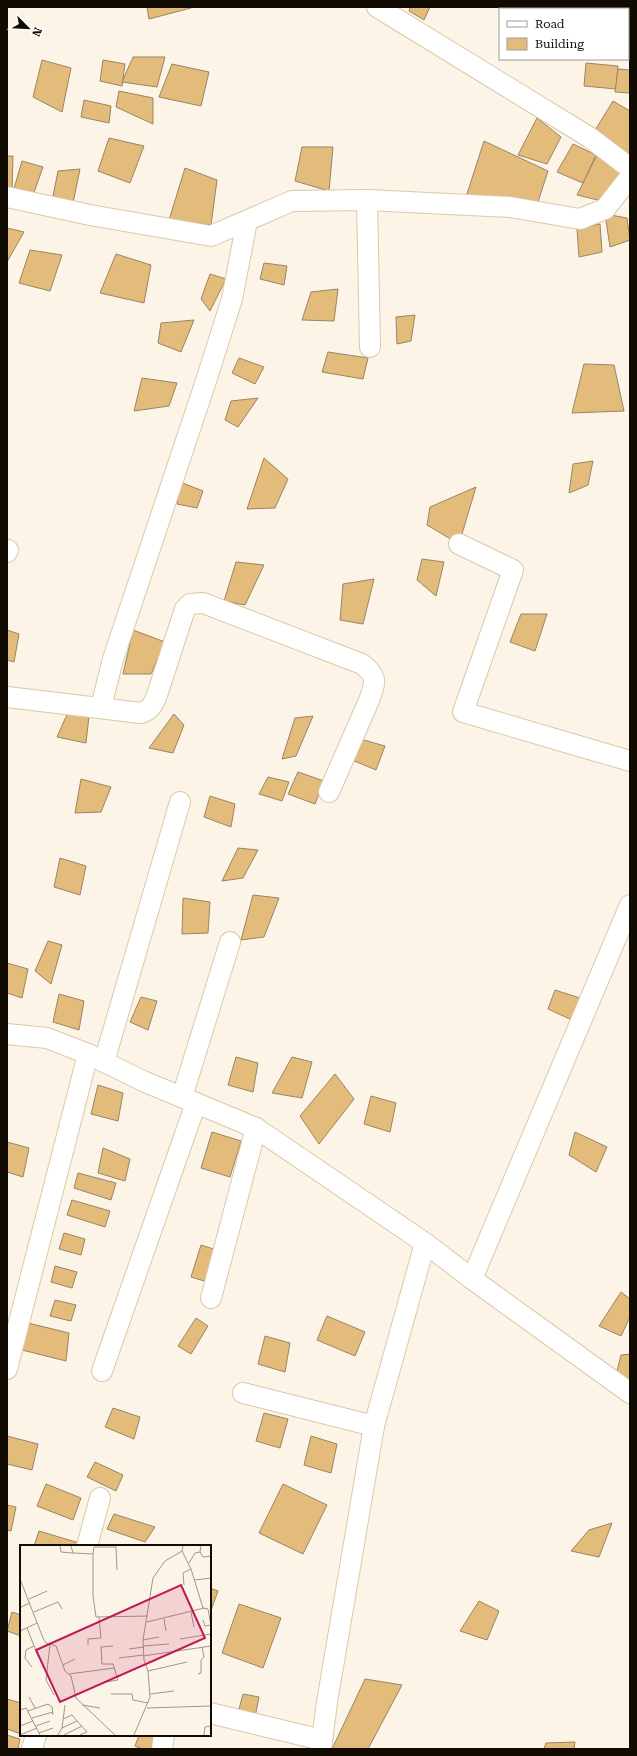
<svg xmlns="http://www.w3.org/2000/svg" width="637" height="1756" font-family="'Roboto Serif',serif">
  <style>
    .building { fill: #e3bb7b; stroke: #998566 }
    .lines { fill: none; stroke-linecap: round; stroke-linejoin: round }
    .minor-casing { stroke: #ddc8a7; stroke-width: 22 }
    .minor { stroke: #fff; stroke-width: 20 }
    .inset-road { fill: none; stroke: #9e978b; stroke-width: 1 }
    .view { fill: #c2185b; fill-opacity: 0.15; stroke: #c2185b; stroke-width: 2 }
    .inset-edge { fill: none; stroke: #120b02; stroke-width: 2 }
  </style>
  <rect width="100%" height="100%" fill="#fcf4e6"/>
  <g class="building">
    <path d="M147 7H191V8L149 19Z"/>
    <path d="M410 7H430L424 20 409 11Z"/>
    <path d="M133 57H165L157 87 122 82Z"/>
    <path d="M42 60 71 68 62 112 33 97Z"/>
    <path d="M103 60 125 64 122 86 100 81Z"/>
    <path d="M586 63 618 66 616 89 584 86Z"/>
    <path d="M172 64 209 72 201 106 159 97Z"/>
    <path d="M618 69 630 70V93L615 92Z"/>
    <path d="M119 91 153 98V124L116 107Z"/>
    <path d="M84 100 111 106 109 123 81 117Z"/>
    <path d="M613 101 630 111V159L594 132Z"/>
    <path d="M537 118 561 137 547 164 518 155Z"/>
    <path d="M109 138 144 146 130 183 98 171Z"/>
    <path d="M484 141 548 171 538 202 466 197Z"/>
    <path d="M573 144 596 155 583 183 557 172Z"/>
    <path d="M302 147H333L329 191 295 181Z"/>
    <path d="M598 153 624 174 606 202 577 195Z"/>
    <path d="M7 156H13L12 191 7 190Z"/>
    <path d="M22 161 43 167 32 198 13 192Z"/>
    <path d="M185 168 217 180 211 225 169 220Z"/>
    <path d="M80 169 73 203 53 196 58 171Z"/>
    <path d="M605 214 627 218 630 240 610 247Z"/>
    <path d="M600 224 602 252 579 257 577 229Z"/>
    <path d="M7 228 24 232 7 262Z"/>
    <path d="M30 250 62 255 50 291 19 283Z"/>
    <path d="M116 254 151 265 144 303 100 293Z"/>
    <path d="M264 263 287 266 284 285 260 279Z"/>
    <path d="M210 274 226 279 210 311 201 299Z"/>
    <path d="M338 289 334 321 302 320 311 292Z"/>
    <path d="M415 315 411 341 397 344 396 317Z"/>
    <path d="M194 320 181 352 158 343 161 323Z"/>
    <path d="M328 352 368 358 363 379 322 372Z"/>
    <path d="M239 358 264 367 255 384 232 373Z"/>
    <path d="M584 364 614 365 624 411 572 413Z"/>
    <path d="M142 378 177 383 169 406 134 411Z"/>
    <path d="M258 398 238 427 225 420 231 401Z"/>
    <path d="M264 458 288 479 275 508 247 509Z"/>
    <path d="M593 461 588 485 569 493 573 464Z"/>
    <path d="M180 482 203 491 197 508 177 504Z"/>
    <path d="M476 487 459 544 427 525 430 507Z"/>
    <path d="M422 559 444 562 436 596 417 580Z"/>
    <path d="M236 562 264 565 245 605 224 601Z"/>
    <path d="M374 579 363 624 340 620 343 584Z"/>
    <path d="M521 614H547L535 651 510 642Z"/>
    <path d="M7 630 19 634 14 662 7 660Z"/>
    <path d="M133 630 165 642 151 674H123Z"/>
    <path d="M90 707 86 743 57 737 69 710Z"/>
    <path d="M174 714 184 725 173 753 149 748Z"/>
    <path d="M313 716 296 756 282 759 295 718Z"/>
    <path d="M360 739 385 746 376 770 352 760Z"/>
    <path d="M298 772 324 781 315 804 288 794Z"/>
    <path d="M268 777 289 782 282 801 259 794Z"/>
    <path d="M81 779 111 787 101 812 75 813Z"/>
    <path d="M210 796 235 804 231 827 204 817Z"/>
    <path d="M238 848 258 850 243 878 222 881Z"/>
    <path d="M60 858 86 866 80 895 54 887Z"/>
    <path d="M253 895 279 898 264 937 241 940Z"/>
    <path d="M183 898 210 902 208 933 182 934Z"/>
    <path d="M48 941 62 945 51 984 35 971Z"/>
    <path d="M7 963 28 969 22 998 7 993Z"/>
    <path d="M555 990 580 998 572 1020 548 1009Z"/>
    <path d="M59 994 84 1001 79 1030 53 1022Z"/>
    <path d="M141 997 157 1001 148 1030 130 1022Z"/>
    <path d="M236 1057 258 1063 253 1092 228 1085Z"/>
    <path d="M292 1057 312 1062 302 1098 272 1093Z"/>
    <path d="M335 1074 354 1099 319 1144 300 1116Z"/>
    <path d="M98 1085 123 1093 118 1121 91 1114Z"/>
    <path d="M371 1096 396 1103 390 1132 364 1124Z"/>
    <path d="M212 1132 241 1141 230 1177 201 1168Z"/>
    <path d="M575 1132 607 1147 596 1172 569 1155Z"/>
    <path d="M7 1142 29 1148 23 1177 7 1172Z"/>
    <path d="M103 1148 130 1159 125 1181 98 1173Z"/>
    <path d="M78 1173 116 1183 111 1200 74 1188Z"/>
    <path d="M72 1200 110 1211 105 1227 67 1215Z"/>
    <path d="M64 1233 85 1239 81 1255 59 1249Z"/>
    <path d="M201 1245 220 1251 211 1283 191 1277Z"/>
    <path d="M55 1266 77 1272 72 1288 51 1282Z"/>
    <path d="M621 1292 630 1299V1317L621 1336 599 1326Z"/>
    <path d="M55 1300 76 1305 71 1321 50 1316Z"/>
    <path d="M327 1316 365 1332 355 1356 317 1340Z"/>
    <path d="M196 1318 208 1326 191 1354 178 1346Z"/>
    <path d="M28 1323 69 1333 66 1361 22 1350Z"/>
    <path d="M265 1336 290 1343 285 1372 258 1364Z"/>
    <path d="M630 1354V1382L616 1375 621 1355Z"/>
    <path d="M113 1408 140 1417 134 1439 105 1427Z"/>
    <path d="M264 1413 288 1419 280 1448 256 1441Z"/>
    <path d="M7 1436 38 1444 32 1470 7 1464Z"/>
    <path d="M311 1436 337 1444 331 1473 304 1465Z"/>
    <path d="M95 1462 123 1475 116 1491 87 1477Z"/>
    <path d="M46 1484 81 1498 73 1520 37 1506Z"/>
    <path d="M283 1484 327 1505 303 1554 259 1533Z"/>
    <path d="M7 1505 16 1507 11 1531 7 1530Z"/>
    <path d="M114 1514 155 1527 145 1542 107 1529Z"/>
    <path d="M612 1523 599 1557 571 1551 589 1530Z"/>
    <path d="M39 1531 79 1543 78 1546H34Z"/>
    <path d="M210 1588 218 1591 210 1613Z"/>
    <path d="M479 1601 499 1611 487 1640 460 1631Z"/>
    <path d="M239 1604 281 1618 263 1668 222 1653Z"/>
    <path d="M12 1612 21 1615V1636L7 1631Z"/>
    <path d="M365 1679 402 1685 368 1749H332Z"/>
    <path d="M243 1694 259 1697 255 1717 238 1713Z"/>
    <path d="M7 1699 21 1703V1734L7 1729Z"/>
    <path d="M7 1735 20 1739 18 1749H7Z"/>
    <path d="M139 1735H160L154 1749H142L135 1746Z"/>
    <path d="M575 1742 574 1749H544L546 1743Z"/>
  </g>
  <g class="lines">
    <defs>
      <g id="minor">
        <path d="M377 7 589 137 630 168"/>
        <path d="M7 197 90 215 211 236 292 201 367 200 510 207 580 219 605 209 630 177"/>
        <path d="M367 200 370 347"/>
        <path d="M459 544 513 570 463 712 630 761"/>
        <path d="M7 552 8 550"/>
        <path d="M7 697 141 713C150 710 152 706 156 698L185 609 190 604 203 603 362 664C377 676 376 681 370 698L329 792"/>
        <path d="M101 707 113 659 205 384 232 299 247 221"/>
        <path d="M7 1034 47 1038 88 1054 143 1081 256 1128 425 1243 472 1279 630 1393"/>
        <path d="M104 1062 180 802"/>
        <path d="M182 1097 230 942"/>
        <path d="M472 1279 630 905"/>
        <path d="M211 1298 256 1128"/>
        <path d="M7 1369 88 1054"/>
        <path d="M102 1371 196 1103"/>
        <path d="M243 1393 374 1426"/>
        <path d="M87 1546 100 1498"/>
        <path d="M210 1713 322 1740"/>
        <path d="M32 1749 36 1735"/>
        <path d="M162 1749 164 1735"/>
        <path d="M321 1749 327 1702 374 1426 425 1243"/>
      </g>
    </defs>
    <use href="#minor" class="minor-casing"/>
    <use href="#minor" class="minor"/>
  </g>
  <g transform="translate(20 1545)">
    <rect width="191" height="191" fill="#fcf4e6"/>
    <path class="inset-road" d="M40 1 41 7 53 8M51 1 53 8 73 9V51L76 72 128 71M163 1 162 6 171 24 183 63 188 64 191 81M180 7 183 12 191 11M73 9 74 2H96L97 25M169 18 175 8 180 7 181 1M0 34 23 93 26 98 36 101 45 126 51 131 56 153 95 190M175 35 191 33M164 40 163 28 171 24M9 54 27 46M0 65 1 62 10 58M14 67 38 57 42 64M171 67 174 82M144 74 146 86M183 75 185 81 191 80M127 77 184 63M7 83 14 101 6 105 5 113 12 122M0 86 17 78M160 94 191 89M123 95 139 92M30 99 26 135 34 150M68 100V94L81 93 79 72M14 101 19 113M123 101 149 99M109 104 124 102M123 111 191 101M99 113 123 110M43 120 55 114M128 126 167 117M49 129 94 123M178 129 181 128V115L184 112 182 102M85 137 98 135 93 119H82L81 102 93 101M91 149H112L113 155 128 158M130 149 154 146M9 152 15 163M62 160 80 163M127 163 191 161M0 165 6 163 20 190M8 166 28 159 32 162 33 170M12 173 33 167M43 174 52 170 57 176M0 181 13 176M16 181 30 176M42 183 45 160M19 188 33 183M0 190 17 183M38 190 42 183 57 176 67 187 60 190M44 190 62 181M114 190 130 152 128 126 124 115 123 95 133 33 145 16 162 6M184 190 185 182 191 181"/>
    <path class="view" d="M161 40 185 93 40 157 16 105Z"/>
    <rect width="191" height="191" class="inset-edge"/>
  </g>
  <rect width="637" height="1756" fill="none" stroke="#120b02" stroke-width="16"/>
  <rect x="499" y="8" width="130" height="52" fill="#ffffff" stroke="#a09d9a"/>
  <rect x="507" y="21" width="20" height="6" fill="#ffffff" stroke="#a09d9a"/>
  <text x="535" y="28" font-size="12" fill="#120b02">Road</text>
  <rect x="507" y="38" width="20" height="12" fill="#e3bb7b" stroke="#a09d9a"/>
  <text x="535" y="48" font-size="12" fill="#120b02">Building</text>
  <g transform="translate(28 28) rotate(114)" stroke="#ffffff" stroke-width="3" paint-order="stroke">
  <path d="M0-3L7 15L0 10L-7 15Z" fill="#120b02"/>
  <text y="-6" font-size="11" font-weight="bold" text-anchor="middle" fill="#120b02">N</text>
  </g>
</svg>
